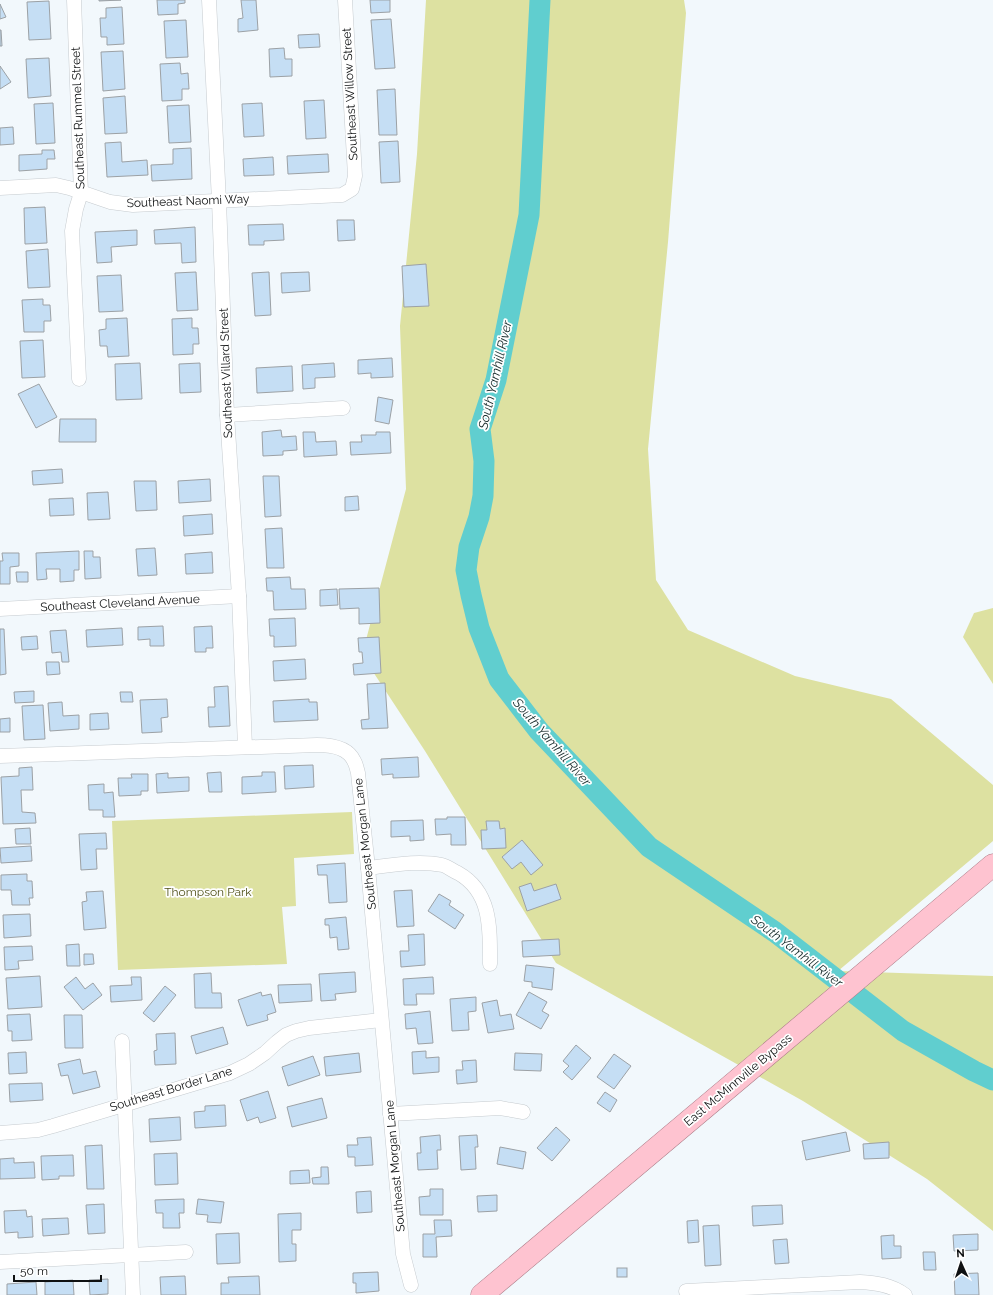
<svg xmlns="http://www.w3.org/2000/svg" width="993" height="1295" font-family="Raleway,sans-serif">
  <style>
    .green { fill: #dde1a1 }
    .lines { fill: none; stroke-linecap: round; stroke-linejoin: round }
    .river { stroke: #60cecf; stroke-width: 21 }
    .building { fill: #c5def4; stroke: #9ca1a5 }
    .minor-casing { stroke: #c6cbcf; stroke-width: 15 }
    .trunk-casing { stroke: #aa7b86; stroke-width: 23 }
    .minor { stroke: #fff; stroke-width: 14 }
    .trunk { stroke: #fec3d0; stroke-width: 22 }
    .labels { text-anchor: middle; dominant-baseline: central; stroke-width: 3.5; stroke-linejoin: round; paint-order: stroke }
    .street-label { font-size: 12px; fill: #0f1112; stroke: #fff }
    .park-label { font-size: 12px; fill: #515219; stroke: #fff }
    .water-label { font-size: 13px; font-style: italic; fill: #192d2d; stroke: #fff }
  </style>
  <rect width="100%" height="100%" fill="#f2f8fc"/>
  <g class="green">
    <path d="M426 0H684L686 13 668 242 648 449 656 580 688 630 795 676 891 699 993 785V841L838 971 993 976V1231L927 1179 803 1101 556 963 425 751 362 655 406 489 400 326 417 154Z"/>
    <path d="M993 608V684L963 637 974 613Z"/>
    <path d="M352 812 354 854 294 858 296 906 282 907 287 964 118 970 112 821Z"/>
  </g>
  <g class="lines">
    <path class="river" d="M540 0 529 215 496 380 480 429 484 461 483 496 479 517 469 547 466 570 471 595 479 628 499 679 539 731 649 847 775 932 903 1031 974 1071 993 1080"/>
  </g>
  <g class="building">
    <path d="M99 0H121L99 1Z"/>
    <path d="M157 0H185V3L178 4V14L158 15Z"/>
    <path d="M241 0H256L258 30 238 32V19L243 18Z"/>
    <path d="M370 0H390V12L371 13Z"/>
    <path d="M49 1 51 39 29 40 27 2Z"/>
    <path d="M0 4 6 17 0 19Z"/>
    <path d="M122 7 124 44 107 45V37H101L100 18H106V8Z"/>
    <path d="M391 19 395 68 375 69 371 20Z"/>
    <path d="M186 20 188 57 166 58 164 21Z"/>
    <path d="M0 30H1L2 46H0Z"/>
    <path d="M319 34 320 47 299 48 298 35Z"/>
    <path d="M284 48 285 59H292V76L270 77 269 49Z"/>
    <path d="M123 51 125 89 103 91 101 52Z"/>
    <path d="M49 58 51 96 28 98 26 59Z"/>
    <path d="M180 63 181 74 188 73 189 89H182V100L162 101 160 64Z"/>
    <path d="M0 66 11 82 0 89Z"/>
    <path d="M395 89 397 135H379L377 90Z"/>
    <path d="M125 96 127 133 105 134 103 98Z"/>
    <path d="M324 100 326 138 306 139 304 101Z"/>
    <path d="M53 103 55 143 36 144 34 104Z"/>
    <path d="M262 103 264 136 244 137 242 104Z"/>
    <path d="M189 105 191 142 169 143 167 106Z"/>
    <path d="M13 127 14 144 0 145V128Z"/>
    <path d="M398 141 400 182 381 183 379 142Z"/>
    <path d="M121 142 122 162 147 160 148 175 107 177 105 143Z"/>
    <path d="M191 148 192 179 152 181 151 165 173 164V149Z"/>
    <path d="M42 150H54L55 159H47V169L19 171V155L42 154Z"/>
    <path d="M328 154 329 172 288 174 287 156Z"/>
    <path d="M273 157 274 175 244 176 243 159Z"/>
    <path d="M45 207 47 243 25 244 24 208Z"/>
    <path d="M337 220H354L355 240 338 241Z"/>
    <path d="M283 224 284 240 264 241V245H249L248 225Z"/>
    <path d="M195 227 196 262 182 263 181 243 155 244 154 230Z"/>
    <path d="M137 230V245L111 247 112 262 97 263 95 232Z"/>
    <path d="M48 249 50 287 28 288 26 251Z"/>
    <path d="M426 264 429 306 404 307 402 266Z"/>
    <path d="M196 272 198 310 177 311 175 273Z"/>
    <path d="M269 272 271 315 255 316 252 273Z"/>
    <path d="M309 272 310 291 282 293 281 273Z"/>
    <path d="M121 275 123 311 99 312 97 276Z"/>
    <path d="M43 299V305H50L51 321H44V332H24L22 300Z"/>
    <path d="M127 318 129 356 108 357 107 346H100L99 330 106 329V319Z"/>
    <path d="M192 318V328H198L199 344H193V354L173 355 172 319Z"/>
    <path d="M43 340 45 377 22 378 20 341Z"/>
    <path d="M392 358 393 377 371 378V373L358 374V360Z"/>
    <path d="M140 363 142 399 116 400 115 364Z"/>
    <path d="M200 363 201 392 180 393 179 364Z"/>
    <path d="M334 363 335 377 315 378V388L303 389 302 365Z"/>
    <path d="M292 366 293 391 257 393 256 368Z"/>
    <path d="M39 384 57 417 36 428 18 394Z"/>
    <path d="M378 397 393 400 389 424 375 421Z"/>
    <path d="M60 419H96V442H59Z"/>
    <path d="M281 430 282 437 296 436 297 450 283 451V455L263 456 262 432Z"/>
    <path d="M303 432H315L316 442 336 441 337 455 304 457Z"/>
    <path d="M376 432H390L391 453 351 455 350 442H362L361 435H376Z"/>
    <path d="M62 469 63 483 33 485 32 471Z"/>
    <path d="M263 476H279L281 516 265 517Z"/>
    <path d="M210 479 211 501 179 503 178 481Z"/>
    <path d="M134 481H156L157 510 136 511Z"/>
    <path d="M108 492 110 519 88 520 87 493Z"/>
    <path d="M358 496 359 510 345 511V497Z"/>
    <path d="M73 498 74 515 50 516 49 499Z"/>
    <path d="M212 514 213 534 184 536 183 516Z"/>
    <path d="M282 528 284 568H267L265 529Z"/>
    <path d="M155 548 157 575 138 576 136 549Z"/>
    <path d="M79 551V570H74V581L60 582V569H46L47 579 37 580 36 553Z"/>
    <path d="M84 551H93V557H100L101 578 85 579Z"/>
    <path d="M212 552 213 573 186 574 185 554Z"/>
    <path d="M2 553H19V566L10 567V584H0V561H3Z"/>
    <path d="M16 572H28V582H17Z"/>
    <path d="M290 577 291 589H305L306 609 274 610 273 591H267L266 578Z"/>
    <path d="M379 588 380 623 359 624V608L340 609 339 589Z"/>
    <path d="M337 589 338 605 320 606V590Z"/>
    <path d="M295 618 296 646 274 647V636H270L269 619Z"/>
    <path d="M163 626 164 646H150V639L138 640V627Z"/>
    <path d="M212 626 213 648H206V652H195L194 627Z"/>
    <path d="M122 628 123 645 87 647 86 630Z"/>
    <path d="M0 629H4L6 674 0 675Z"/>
    <path d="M66 630 69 662H62L61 652 52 653 50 631Z"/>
    <path d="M37 636 38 649 22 650 21 637Z"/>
    <path d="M379 637 381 673 354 675 353 664 363 663 362 652H359L358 638Z"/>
    <path d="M305 659 306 679 274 681 273 661Z"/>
    <path d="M46 662H59L60 674 47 675Z"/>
    <path d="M385 683 388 728 362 729 361 720 369 719 367 684Z"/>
    <path d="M228 686 230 726 209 727 208 707H215L214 687Z"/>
    <path d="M34 691V702L15 703 14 692Z"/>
    <path d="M120 692H132L133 702H121Z"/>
    <path d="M167 699 168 717 161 718 162 732 142 733 140 700Z"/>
    <path d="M309 699V702H317L318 720 274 722 273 701Z"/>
    <path d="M62 702 63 716 79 715V729L50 731 48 703Z"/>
    <path d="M43 705 45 739 24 740 22 706Z"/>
    <path d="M108 713 109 729 90 730V714Z"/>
    <path d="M10 718V732H0V719Z"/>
    <path d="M418 757 419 777 393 778V774L382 775 381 759Z"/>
    <path d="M313 765 314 787 285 789 284 766Z"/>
    <path d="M32 767 33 790H21L22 812 35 813 36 823 3 824 1 777 19 776V768Z"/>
    <path d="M221 772 222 792H209L207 773Z"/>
    <path d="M262 772H275L276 792 242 794V777L262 776Z"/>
    <path d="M168 773V778L189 777V791L157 793 156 774Z"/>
    <path d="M131 774H148V791H141V795L119 796 118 778H132Z"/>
    <path d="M104 784V793L113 792 115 817H103V810H89L88 785Z"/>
    <path d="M447 817H465L466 845H451V834L436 835 435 819H447Z"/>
    <path d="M423 820 424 840 410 841V836L391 837V821Z"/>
    <path d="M486 821H499L500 829 505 828 506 848 482 849 481 830H487Z"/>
    <path d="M30 828 31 844H16L15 829Z"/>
    <path d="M106 833 107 849H96L97 869 81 870 79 834Z"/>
    <path d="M522 840 543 865 531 875 521 862 512 869 502 857Z"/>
    <path d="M31 846 32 861 1 863 0 848Z"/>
    <path d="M345 863 347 902 329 903 327 875H318L317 865Z"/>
    <path d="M27 874V881H32L33 898H29L30 905H12L11 890H1V875Z"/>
    <path d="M531 883 534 891 556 884 561 899 527 911 519 887Z"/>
    <path d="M412 890 414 926 397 927 394 891Z"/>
    <path d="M103 891 106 928 84 930 82 902 87 901 86 892Z"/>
    <path d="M439 894 451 901 449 905 464 915 455 929 428 911Z"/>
    <path d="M30 914 31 936 4 938 3 915Z"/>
    <path d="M346 917 349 949 338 950 337 937 330 938 329 925H325V919Z"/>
    <path d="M424 934 425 965 401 967 400 951H409L408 935Z"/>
    <path d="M559 939 560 955 523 957 522 941Z"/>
    <path d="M79 944 80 966H67L66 945Z"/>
    <path d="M32 946 33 960 18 961 19 969 5 970 4 947Z"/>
    <path d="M84 954H93L94 964 84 965Z"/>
    <path d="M526 965 554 968 552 990 532 987V982L524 981Z"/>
    <path d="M355 972 356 992 335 994 336 1000 321 1001 319 974Z"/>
    <path d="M211 973 212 993H221L222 1008H195L194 974Z"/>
    <path d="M40 976 42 1007 8 1009 6 978Z"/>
    <path d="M76 977 85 989 93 983 102 995 83 1010 64 987Z"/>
    <path d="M131 977H141L142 1000 111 1002 110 986 132 985Z"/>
    <path d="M433 977 434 994H416L417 1005H404L403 979Z"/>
    <path d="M311 984 312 1001 279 1003 278 985Z"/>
    <path d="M165 986 176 995 154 1022 143 1013Z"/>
    <path d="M261 992 262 996 271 994 276 1012 267 1015 268 1020 247 1026 238 1000Z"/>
    <path d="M529 992 547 1002 542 1011 549 1015 541 1029 516 1015Z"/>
    <path d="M476 997V1011L468 1012 469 1030 452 1031 450 999Z"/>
    <path d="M497 1000 500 1016 511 1014 514 1029 488 1033 482 1003Z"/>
    <path d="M430 1011 433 1043 418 1044 416 1028 406 1029 405 1014Z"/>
    <path d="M30 1014 32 1040 12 1041V1031H8L7 1015Z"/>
    <path d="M64 1015H82L83 1048H65Z"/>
    <path d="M223 1027 228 1044 196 1054 191 1036Z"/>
    <path d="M175 1033 176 1064 155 1065 154 1051 157 1050 156 1034Z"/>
    <path d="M576 1045 591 1058 572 1080 563 1072 569 1066 563 1061Z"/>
    <path d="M426 1051V1058L439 1057V1072L413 1074 412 1052Z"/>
    <path d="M26 1052 27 1073 9 1074 8 1053Z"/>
    <path d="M359 1053 361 1072 326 1076 324 1057Z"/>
    <path d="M515 1053 542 1054 541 1071 514 1070Z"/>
    <path d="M614 1054 631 1066 614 1089 597 1077Z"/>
    <path d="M313 1056 320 1075 288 1086 282 1067Z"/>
    <path d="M80 1059 83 1074 96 1071 100 1087 73 1094 68 1075 61 1076 58 1064Z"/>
    <path d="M476 1060 477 1082 457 1084 456 1070H463L462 1061Z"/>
    <path d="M42 1083 43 1100 10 1102 9 1084Z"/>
    <path d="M268 1091 276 1118 260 1123 258 1117 247 1121 240 1100Z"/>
    <path d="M605 1092 617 1100 610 1112 597 1103Z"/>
    <path d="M322 1098 327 1118 292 1127 287 1107Z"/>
    <path d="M225 1105 226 1126 195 1128 194 1112 205 1111V1106Z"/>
    <path d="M180 1117 181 1140 150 1142 149 1119Z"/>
    <path d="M556 1127 570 1140 552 1161 537 1148Z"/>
    <path d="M846 1132 850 1151 806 1160 802 1141Z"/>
    <path d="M440 1135 441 1150H437L438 1169 418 1170 417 1153H421L420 1137Z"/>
    <path d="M477 1135 478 1147H475L476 1169 461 1170 459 1136Z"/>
    <path d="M371 1137 373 1165 355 1166V1157H348L347 1145H358L357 1138Z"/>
    <path d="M889 1142V1158L864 1159 863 1144Z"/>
    <path d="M102 1145 104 1189H87L85 1146Z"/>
    <path d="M500 1147 526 1152 523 1169 497 1164Z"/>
    <path d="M177 1153 178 1184 155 1185 154 1154Z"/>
    <path d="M73 1155 74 1176H59V1179L42 1180 41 1156Z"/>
    <path d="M14 1158V1163L34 1162 35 1178 0 1179V1159Z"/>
    <path d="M321 1167H328L329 1184H313L312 1178 321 1177Z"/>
    <path d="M309 1170 310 1183 290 1184V1171Z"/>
    <path d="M430 1189H443V1215H420L419 1197 430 1196Z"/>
    <path d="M371 1191 372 1212 357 1213 356 1192Z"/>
    <path d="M497 1195V1211L478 1212 477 1196Z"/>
    <path d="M184 1199V1213H179L180 1228H163V1213H156L155 1200Z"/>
    <path d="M198 1199 224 1202 221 1223 207 1222 208 1215 196 1214Z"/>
    <path d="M104 1204 105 1233 88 1234 86 1205Z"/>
    <path d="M782 1205 783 1224 753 1226 752 1206Z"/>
    <path d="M26 1210 27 1217 32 1216 33 1237 18 1238V1232L5 1233 4 1211Z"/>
    <path d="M301 1213V1230H292V1244H296V1261L279 1262 278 1214Z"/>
    <path d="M68 1218 69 1234 43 1236 42 1219Z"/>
    <path d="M434 1220H451L452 1236 436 1237 437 1257H423V1234H435Z"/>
    <path d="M698 1220 699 1242 688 1243 687 1221Z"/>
    <path d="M719 1225 721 1265 705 1266 703 1226Z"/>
    <path d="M239 1233 240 1263 217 1264 216 1234Z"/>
    <path d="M978 1234V1250L954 1251 953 1235Z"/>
    <path d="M894 1235V1246H901V1258L882 1259 881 1236Z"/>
    <path d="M787 1239 789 1263 775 1264 773 1240Z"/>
    <path d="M923 1252H935L936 1270H924Z"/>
    <rect x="617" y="1268" width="10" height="9"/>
    <path d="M378 1272 379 1291 356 1293V1283H353V1273Z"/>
    <path d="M978 1273 979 1295H955L954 1274Z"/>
    <path d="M185 1276 186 1295H161L160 1277Z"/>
    <path d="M259 1276 260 1295H221V1283H229L228 1277Z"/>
    <path d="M108 1279V1294L90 1295 89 1280Z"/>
    <path d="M73 1280 74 1295H45V1282Z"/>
    <path d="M36 1282 37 1295H7V1284Z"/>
  </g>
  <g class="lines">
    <defs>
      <g id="minor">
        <path d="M74 0 81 193 76 209 72 231 79 379"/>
        <path d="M209 0 219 201 227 415 239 596 245 747"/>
        <path d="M0 188 56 185 69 188 110 202 133 205 342 195 352 189 355 176 345 0"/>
        <path d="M227 415 343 408"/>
        <path d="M0 609 239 596"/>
        <path d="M0 756 317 745C329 745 348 747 354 761 356 764 357 769 358 773L368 868 403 1254 411 1285"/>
        <path d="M368 868C392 865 419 860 442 865 447 866 453 871 458 873 492 892 490 930 490 964"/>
        <path d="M122 1041 133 1295"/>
        <path d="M390 1114 500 1108 523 1112"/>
        <path d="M0 1133 38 1130 53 1126 230 1073 249 1064 265 1053 277 1042 286 1035 296 1031 309 1028 381 1020"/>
        <path d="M0 1262 186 1252"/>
        <path d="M686 1291 860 1282C877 1283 891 1285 905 1295"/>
      </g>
      <path id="trunk" d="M482 1295 993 865"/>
    </defs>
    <use href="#minor" class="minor-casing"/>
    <use href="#trunk" class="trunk-casing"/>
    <use href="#minor" class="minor"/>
    <use href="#trunk" class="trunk"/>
  </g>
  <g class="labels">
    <g class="street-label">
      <text transform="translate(350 94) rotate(-93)">Southeast Willow Street</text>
      <text transform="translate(78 118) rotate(-92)">Southeast Rummel Street</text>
      <text transform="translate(188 201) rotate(-2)">Southeast Naomi Way</text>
      <text transform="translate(226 373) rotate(-92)">Southeast Villard Street</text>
      <text transform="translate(120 603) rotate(-3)">Southeast Cleveland Avenue</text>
      <text transform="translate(365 844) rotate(-96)">Southeast Morgan Lane</text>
      <text transform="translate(738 1080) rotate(-40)">East McMinnville Bypass</text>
      <text transform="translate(171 1089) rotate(-17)">Southeast Border Lane</text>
      <text transform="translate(395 1166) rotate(-95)">Southeast Morgan Lane</text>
    </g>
    <g class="park-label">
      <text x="208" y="892">Thompson Park</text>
    </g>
    <g class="water-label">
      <text transform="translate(495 375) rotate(-77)">South Yamhill River</text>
      <text transform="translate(552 742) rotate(49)">South Yamhill River</text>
      <text transform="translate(797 951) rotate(37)">South Yamhill River</text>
    </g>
  </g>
  <g transform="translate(961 1263) rotate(357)" stroke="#ffffff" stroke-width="3" paint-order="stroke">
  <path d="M0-3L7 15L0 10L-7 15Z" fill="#0f1112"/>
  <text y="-6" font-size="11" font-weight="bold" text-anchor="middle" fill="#0f1112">N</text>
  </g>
  <path d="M14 1275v6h87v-6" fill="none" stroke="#0f1112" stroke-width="2"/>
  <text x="20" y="1275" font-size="12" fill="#0f1112" stroke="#ffffff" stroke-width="3" paint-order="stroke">50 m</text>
</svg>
